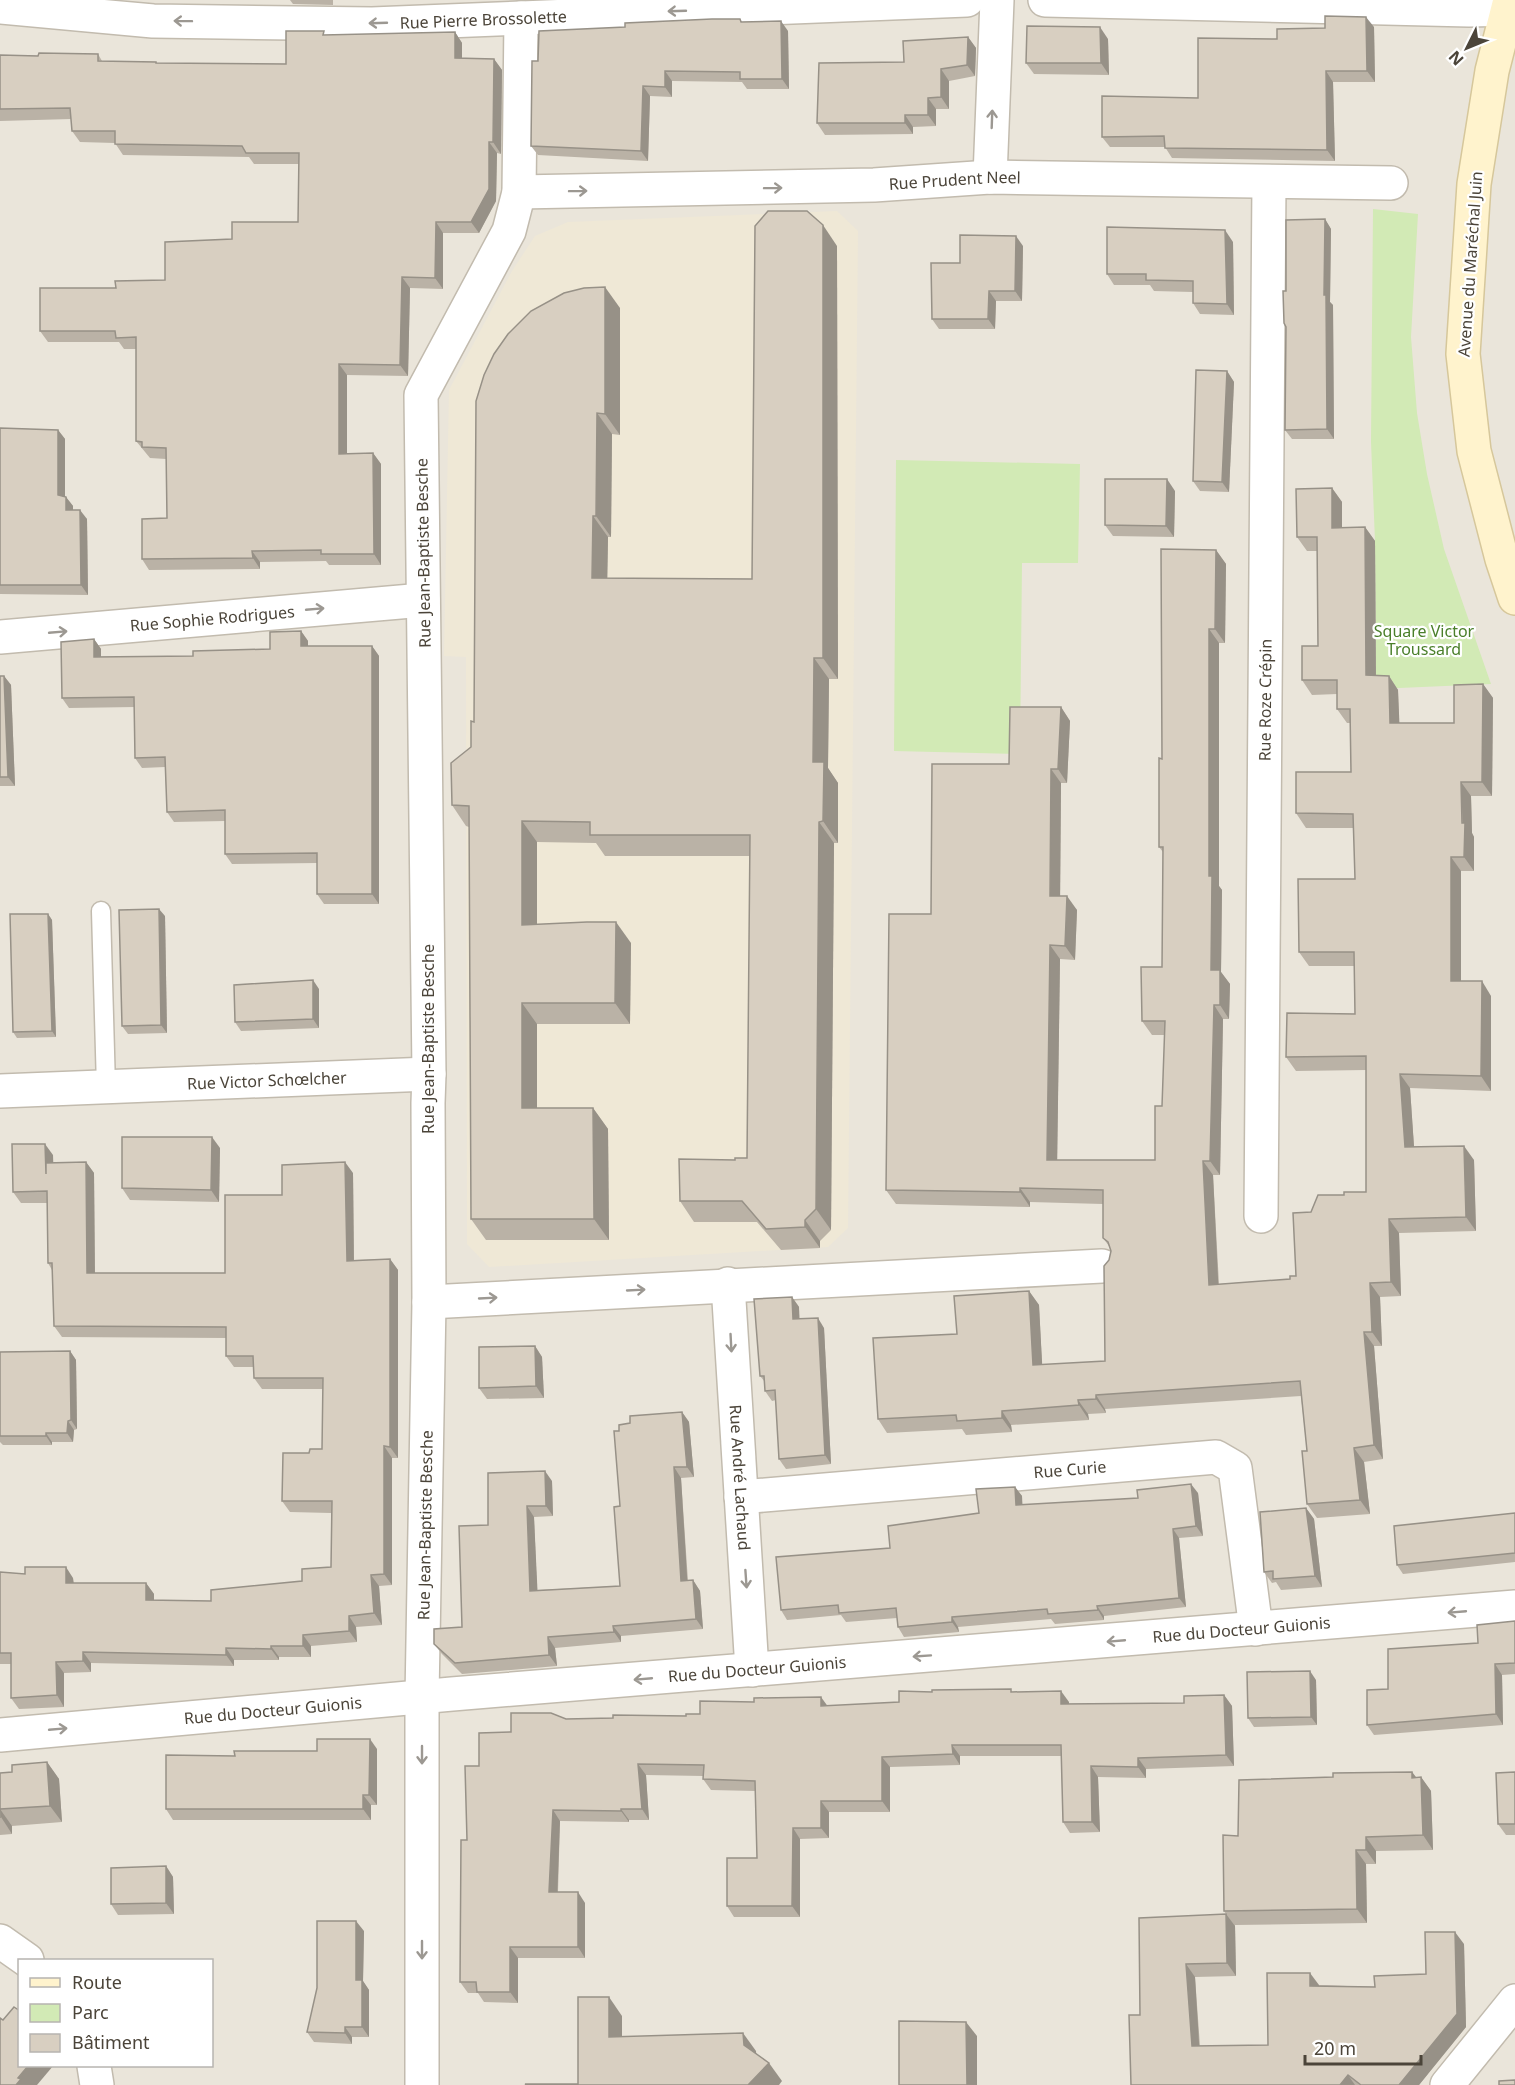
<svg xmlns="http://www.w3.org/2000/svg" width="1515" height="2085" font-family="'Noto Sans',sans-serif">
  <style>
    .residential { fill: #eae5da; fill-rule: evenodd }
    .education { fill: #efe8d6 }
    .green { fill: #d2eab5 }
    .lines { fill: none; stroke-linecap: round; stroke-linejoin: round }
    .lane-casing { stroke: #c2bbae; stroke-width: 21 }
    .street-casing { stroke: #c2bbae; stroke-width: 36 }
    .secondary-casing { stroke: #d6c79b; stroke-width: 36 }
    .lane { stroke: #fff; stroke-width: 18 }
    .street { stroke: #fff; stroke-width: 33 }
    .secondary { stroke: #fff3cd; stroke-width: 33 }
    .wall { fill: #bab2a6 }
    .shaded-wall { fill: #979187 }
    .building { fill: #d8cfc1; stroke: #979187; stroke-width: 1.5 }
    .oneway { stroke: #9c9892 }
    .labels { text-anchor: middle; dominant-baseline: central; stroke-width: 4.5; stroke-linejoin: round; paint-order: stroke }
    .street-label { font-size: 16px; fill: #4b4439; stroke: #fff }
    .park-label { font-size: 16px; fill: #4a7f2a; stroke: #fff }
  </style>
  <rect width="100%" height="100%" fill="#f6f3ec"/>
  <path class="residential" d="M0 0H1515V2085H0ZM20 1960H212V2066H20Z"/>
  <path class="education" d="M837 211 858 231 848 1228 828 1247 489 1267 467 1244 466 657 444 656 449 390 512 271 535 236 568 222Z"/>
  <g class="green">
    <path d="M1373 209 1418 214 1411 337 1417 413 1427 474 1444 549 1491 684 1376 689 1375 541 1371 442Z"/>
    <path d="M896 460 1080 464 1078 563H1022L1020 754 894 751Z"/>
  </g>
  <g class="lines">
    <defs>
      <path id="lane" d="M101 911 106 1087"/>
      <g id="street">
        <path d="M1045 0 1469 10 1515 9"/>
        <path id="s1" d="M0 7 153 21 372 24 967 0"/>
        <path d="M990 177 997 0"/>
        <path id="s2" d="M519 192 874 185 990 177 1391 183"/>
        <path id="s3" d="M0 637 423 600"/>
        <path id="s4" d="M0 1091 429 1074"/>
        <path id="s5" d="M1261 1216 1269 182"/>
        <path id="s6" d="M728 1284 752 1670"/>
        <path d="M429 1302 1102 1266"/>
        <path id="s7" d="M741 1497 1216 1457 1235 1468 1256 1629"/>
        <path id="s8" d="M0 1735 452 1694 1515 1607"/>
        <path d="M0 1941 27 1960"/>
        <path d="M94 2066 97 2085"/>
        <path id="s9" d="M422 2085V1697L429 1302 428 1103 429 1074 421 395 509 231 519 192 521 18"/>
        <path d="M1447 2085 1515 2001"/>
      </g>
      <path id="secondary" d="M1510 0 1492 71 1474 184 1463 354 1474 451 1502 559 1515 598"/>
    </defs>
    <use href="#lane" class="lane-casing"/>
    <use href="#street" class="street-casing"/>
    <use href="#secondary" class="secondary-casing"/>
    <use href="#lane" class="lane"/>
    <use href="#street" class="street"/>
    <use href="#secondary" class="secondary"/>
  </g>
  <g class="wall">
    <path d="M290 0H333V5L293 4Z"/>
    <path d="M740 19 742 22 788 31 789 89H747L742 82 672 81V97L650 96 648 161 538 155 531 146 538 61Z"/>
    <path d="M1374 27 1375 82H1333L1335 161 1172 158 1165 147H1110L1102 137 1198 98 1277 39Z"/>
    <path d="M455 32 462 43V58L494 59 502 70 501 154 497 153 496 201 479 233H443V289L410 288 408 376 347 375V454L373 453 381 464V565H329L326 561 260 562V569L149 570 142 559 167 518 166 459 150 458 136 441V349H124L119 342H48L40 331 116 288 165 280 232 239 298 222 299 164H254L249 157 123 155 115 143 80 142 72 131 71 119 0 121V55L38 56 98 54 102 61 156 62 157 63 286 64 327 35Z"/>
    <path d="M968 37 976 48 975 76 949 81V109H936V126L913 127V134L825 135 817 123 904 62Z"/>
    <path d="M1108 39 1109 75 1034 74 1026 63Z"/>
    <path d="M1325 219 1331 229 1330 302 1333 305 1334 439H1292L1285 430 1286 291Z"/>
    <path d="M1233 242 1234 315 1200 314 1193 303V292L1154 291 1150 285H1114L1107 274Z"/>
    <path d="M837 246 838 679H829L828 768 838 783V843H834L831 1230 820 1241V1248L781 1250 757 1222H694L680 1201 735 1160 747 1158 750 856H605L596 843 537 842V924L631 943 630 1024H537V1108H593L608 1129 609 1240H486L471 1219 469 827 466 826 452 805 471 747 474 722 620 308V435L612 434 611 537H608L607 578 752 579Z"/>
    <path d="M1023 246 1022 301H996L995 329H939L932 319 960 263Z"/>
    <path d="M1227 371 1234 382 1229 492 1200 491 1193 481Z"/>
    <path d="M0 428 58 430 65 439V496L73 506V510L87 519 88 595 0 594Z"/>
    <path d="M1332 488 1342 502V527H1365L1375 541 1376 675 1389 676 1398 690 1399 723H1454L1483 684 1493 698 1492 796H1471L1472 833 1474 837V871H1461V981L1491 996V1091L1410 1088 1414 1147 1474 1160 1476 1231 1399 1233 1401 1296 1380 1297 1382 1346H1374L1383 1459 1364 1462 1370 1514 1317 1518 1307 1504V1451L1301 1396 1105 1409 1106 1413 1088 1414 1089 1420 1011 1425 1012 1432 966 1435 962 1429 887 1433 878 1419 957 1334 1029 1291 1039 1305 1042 1365 1105 1361 1109 1260 1111 1251 1109 1246 1103 1238V1204L1030 1202V1207L896 1204 886 1190 931 914 1009 764 1061 707 1070 721 1067 783H1061L1060 896 1077 910 1075 960 1060 959 1057 1160H1155L1162 1106 1165 1035H1152L1142 1021 1162 967 1163 852 1159 847 1162 759 1216 550 1226 564 1225 643H1219V886L1222 890 1221 972 1230 984 1229 1019H1223L1220 1175H1213L1219 1284 1290 1279 1296 1276 1311 1212 1344 1195 1366 1192V1070L1296 1071 1286 1057 1355 1014 1354 966H1309L1299 952 1355 879 1354 828H1306L1296 813 1351 772 1350 723H1347L1337 709V694L1312 695 1302 680 1318 646 1317 551H1307L1297 537Z"/>
    <path d="M1175 491 1174 537 1113 536 1105 525Z"/>
    <path d="M301 631 308 641V646H372L379 656V904H324L317 894V863L232 864 225 854V821L174 822 167 812 165 767 142 768 135 758V707L69 708 62 698 94 639 101 649V657L193 656 270 649Z"/>
    <path d="M0 676H4L11 685 15 786H0Z"/>
    <path d="M48 914 52 920 56 1037 17 1038 13 1032Z"/>
    <path d="M165 916 167 1033 128 1034 122 1026Z"/>
    <path d="M319 989V1028L241 1031 235 1022Z"/>
    <path d="M220 1148 219 1202 130 1200 122 1188Z"/>
    <path d="M53 1155V1163L86 1162 94 1173 95 1273H225L282 1195 353 1173 354 1260 390 1259 398 1270V1458H392V1585L379 1586 382 1625 356 1627 357 1642 311 1646V1657H279V1660H234V1666L91 1663V1672L64 1673V1707L19 1709 11 1698V1664H0V1572L73 1578 74 1583H146L154 1594V1600L211 1601 302 1581 331 1567V1513L290 1512 282 1501 309 1453 322 1449 323 1389H262L254 1378V1367H234L226 1356V1338L62 1337 54 1326 52 1270 48 1263 47 1203H21L13 1192Z"/>
    <path d="M792 1297 799 1307V1319L824 1328 831 1464 786 1469 779 1459 776 1400 772 1401 765 1391V1382L760 1376Z"/>
    <path d="M535 1346 542 1357 544 1398 487 1399 479 1388Z"/>
    <path d="M70 1351 76 1360 77 1429 74 1430 73 1442H52V1445H3L0 1442V1352Z"/>
    <path d="M682 1412 689 1422 694 1477 681 1478 688 1581 693 1580 700 1591 703 1629 621 1636V1642L555 1648 557 1666 462 1674 442 1654 434 1644 462 1627 488 1525 552 1481 553 1516 534 1517 537 1590 620 1586 619 1431 630 1423Z"/>
    <path d="M1015 1487 1022 1496V1505L1138 1498 1198 1493 1203 1536 1179 1538 1186 1607 1104 1616V1620L1055 1624 1051 1619 958 1627 959 1632 904 1637 898 1627 897 1618 846 1622 841 1615 787 1620 781 1610 890 1548 979 1513Z"/>
    <path d="M1306 1508 1314 1519 1322 1587 1281 1590 1276 1582 1272 1583 1264 1572Z"/>
    <path d="M1515 1513V1562L1403 1574 1397 1565Z"/>
    <path d="M1515 1621V1674L1502 1675 1503 1725 1374 1735 1367 1725 1388 1689 1478 1643Z"/>
    <path d="M1316 1680 1317 1725 1254 1727 1248 1718Z"/>
    <path d="M1013 1692 1069 1702V1704L1184 1703 1224 1695 1232 1706 1234 1766 1146 1769V1778L1098 1777 1100 1832 1070 1833 1063 1822 1061 1756H960V1765L890 1767V1812H829V1838L800 1839V1917H734L727 1906 757 1858 755 1791 711 1790 703 1779V1776L646 1775 649 1820H629V1822L560 1821 558 1892 585 1903V1958H518V2003L484 2002 478 1993H468L460 1982 467 1840 479 1766 511 1732 566 1719 686 1716 700 1714 899 1702Z"/>
    <path d="M377 1749V1805H371V1820H173L166 1809 235 1756Z"/>
    <path d="M47 1762 59 1779 62 1822 12 1826V1834L0 1835V1773L12 1772Z"/>
    <path d="M1412 1772 1416 1777H1421L1431 1791 1433 1850 1376 1851V1864H1366L1367 1923 1235 1925 1236 1976 1195 1977 1200 2046 1268 2045 1319 1985 1375 1987 1426 1974 1464 1944 1466 2027 1419 2085H1131L1140 2015 1226 1914 1224 1911 1238 1836 1333 1777Z"/>
    <path d="M1515 1772V1835H1506L1498 1824Z"/>
    <path d="M166 1866 173 1877 174 1914 118 1915 111 1904Z"/>
    <path d="M364 1931 363 1981 369 1990V2037H352V2044L314 2042 307 2032Z"/>
  </g>
  <g class="shaded-wall">
    <path d="M1366 17 1374 27 1375 82 1367 71Z"/>
    <path d="M781 21 788 31 789 89 782 79Z"/>
    <path d="M1100 27 1108 39 1109 75 1101 63Z"/>
    <path d="M455 32 462 43V69L455 58Z"/>
    <path d="M968 37 976 48 975 76 967 65Z"/>
    <path d="M494 59 502 70 501 154 493 142Z"/>
    <path d="M941 69 949 81V109L941 97Z"/>
    <path d="M665 71 672 81V97L665 87Z"/>
    <path d="M1326 71 1333 82 1335 161 1327 150Z"/>
    <path d="M643 86 650 96 648 161 641 151Z"/>
    <path d="M928 98 936 109V126L928 115Z"/>
    <path d="M905 115 913 127V134L905 123Z"/>
    <path d="M489 142 497 153 496 201 479 233 471 222Z"/>
    <path d="M1325 219 1331 229 1330 302 1333 305 1334 439 1327 429 1324 295Z"/>
    <path d="M436 222 443 233V289L435 278Z"/>
    <path d="M823 225 837 246 838 679 823 658Z"/>
    <path d="M1225 230 1233 242 1234 315 1227 304Z"/>
    <path d="M1016 236 1023 246 1022 301 1015 291Z"/>
    <path d="M402 277 410 288 408 376 400 365Z"/>
    <path d="M605 287 620 308V435L605 414Z"/>
    <path d="M989 291 996 301 995 329 988 319Z"/>
    <path d="M339 364 347 375V465L339 454Z"/>
    <path d="M1227 371 1234 382 1229 492 1222 482Z"/>
    <path d="M597 413 612 434 611 537 596 516Z"/>
    <path d="M58 430 65 439V505L58 495Z"/>
    <path d="M373 453 381 464V565L374 554Z"/>
    <path d="M1167 479 1175 491 1174 537 1166 526Z"/>
    <path d="M1332 488 1342 502V542L1332 528Z"/>
    <path d="M66 497 73 506V519L66 510Z"/>
    <path d="M80 510 87 519 88 595 81 585Z"/>
    <path d="M593 516 608 537 607 599 592 578Z"/>
    <path d="M1365 527 1375 541 1376 689 1366 675Z"/>
    <path d="M1216 550 1226 564 1225 643 1215 629Z"/>
    <path d="M252 551 260 562V569L253 558Z"/>
    <path d="M1209 629 1219 643V886L1222 890 1221 972 1230 984 1229 1019 1220 1005 1211 970 1209 876Z"/>
    <path d="M301 631 308 641V656L301 646Z"/>
    <path d="M94 639 101 649V667L94 657Z"/>
    <path d="M372 646 379 656V904L372 894Z"/>
    <path d="M814 658 829 679 828 768 838 783V843L823 821 813 762Z"/>
    <path d="M4 676 11 685 15 786 8 777Z"/>
    <path d="M1389 676 1398 690 1400 737 1390 723Z"/>
    <path d="M1483 684 1493 698 1492 796 1482 782Z"/>
    <path d="M1061 707 1070 721 1067 783 1058 769Z"/>
    <path d="M1051 769 1061 783 1060 910 1050 896Z"/>
    <path d="M1461 782 1471 796 1472 833 1474 837V871L1464 857Z"/>
    <path d="M522 821 537 842V946L522 925Z"/>
    <path d="M819 822 834 843 831 1230 816 1209Z"/>
    <path d="M1451 857 1461 871V995L1451 981Z"/>
    <path d="M1067 896 1077 910 1075 960 1065 946Z"/>
    <path d="M159 909 165 916 167 1033 161 1025Z"/>
    <path d="M48 914 52 920 56 1037 52 1031Z"/>
    <path d="M616 922 631 943 630 1024 615 1003Z"/>
    <path d="M1050 945 1060 959 1057 1174 1047 1160Z"/>
    <path d="M313 980 319 989V1028L313 1019Z"/>
    <path d="M1482 981 1491 996V1091L1481 1076Z"/>
    <path d="M522 1003 537 1024V1129L522 1108Z"/>
    <path d="M1214 1005 1223 1019 1220 1175 1210 1161Z"/>
    <path d="M1400 1074 1410 1088 1415 1161 1405 1147Z"/>
    <path d="M593 1108 608 1129 609 1240 594 1219Z"/>
    <path d="M212 1137 220 1148 219 1202 211 1190Z"/>
    <path d="M45 1144 53 1155 54 1185 46 1174Z"/>
    <path d="M1464 1146 1474 1160 1476 1231 1466 1217Z"/>
    <path d="M1203 1161 1213 1175 1219 1299 1209 1285Z"/>
    <path d="M86 1162 94 1173 95 1284 87 1273Z"/>
    <path d="M345 1162 353 1173 354 1272 347 1261Z"/>
    <path d="M1020 1188 1030 1202V1207L1020 1192Z"/>
    <path d="M1389 1219 1399 1233 1401 1296 1391 1282Z"/>
    <path d="M805 1220 820 1241V1248L805 1227Z"/>
    <path d="M390 1259 398 1270V1458L390 1447Z"/>
    <path d="M1370 1283 1380 1297 1382 1346 1372 1332Z"/>
    <path d="M1029 1291 1039 1305 1043 1380 1033 1365Z"/>
    <path d="M792 1297 799 1307 800 1329 793 1319Z"/>
    <path d="M818 1318 824 1328 831 1464 825 1455Z"/>
    <path d="M1364 1332 1374 1346 1383 1459 1374 1445Z"/>
    <path d="M535 1346 542 1357 544 1398 536 1386Z"/>
    <path d="M70 1351 76 1360 77 1429 71 1420Z"/>
    <path d="M1096 1395 1105 1409 1106 1413 1096 1399Z"/>
    <path d="M1078 1400 1088 1414 1089 1420 1079 1405Z"/>
    <path d="M1002 1411 1011 1425 1012 1432 1002 1418Z"/>
    <path d="M682 1412 689 1422 694 1477 687 1467Z"/>
    <path d="M68 1421 74 1430 73 1442 67 1433Z"/>
    <path d="M46 1433 52 1442V1445L46 1436Z"/>
    <path d="M384 1446 392 1458V1585L384 1574Z"/>
    <path d="M1354 1448 1364 1462 1370 1514 1360 1500Z"/>
    <path d="M674 1467 681 1478 688 1592 681 1581Z"/>
    <path d="M545 1471 552 1481 553 1516 546 1506Z"/>
    <path d="M1191 1484 1198 1493 1203 1536 1196 1526Z"/>
    <path d="M1015 1487 1022 1496 1023 1515 1016 1505Z"/>
    <path d="M527 1506 534 1517 538 1601 530 1591Z"/>
    <path d="M1306 1508 1314 1519 1322 1587 1315 1576Z"/>
    <path d="M1173 1529 1179 1538 1186 1607 1179 1598Z"/>
    <path d="M66 1567 73 1578 74 1594 66 1583Z"/>
    <path d="M371 1575 379 1586 382 1625 374 1613Z"/>
    <path d="M693 1580 700 1591 703 1629 696 1619Z"/>
    <path d="M146 1583 154 1594V1612L146 1600Z"/>
    <path d="M1097 1606 1104 1616V1620L1098 1610Z"/>
    <path d="M349 1616 356 1627 357 1642 349 1631Z"/>
    <path d="M952 1617 958 1627 959 1632 952 1622Z"/>
    <path d="M613 1626 621 1636V1642L614 1632Z"/>
    <path d="M303 1635 311 1646V1657L303 1646Z"/>
    <path d="M548 1637 555 1648 557 1666 549 1655Z"/>
    <path d="M271 1646 279 1657V1660L271 1649Z"/>
    <path d="M226 1648 234 1660V1666L226 1655Z"/>
    <path d="M83 1652 91 1663V1672L83 1661Z"/>
    <path d="M56 1662 64 1673V1707L57 1695Z"/>
    <path d="M1495 1664 1502 1675 1503 1725 1496 1714Z"/>
    <path d="M1310 1671 1316 1680 1317 1725 1311 1717Z"/>
    <path d="M1061 1691 1069 1702V1715L1061 1704Z"/>
    <path d="M1224 1695 1232 1706 1234 1766 1226 1755Z"/>
    <path d="M821 1697 829 1708 821 1706Z"/>
    <path d="M370 1739 377 1749V1805L369 1795Z"/>
    <path d="M952 1745 960 1756V1765L953 1754Z"/>
    <path d="M882 1757 890 1767V1812L882 1801Z"/>
    <path d="M1138 1758 1146 1769V1778L1138 1767Z"/>
    <path d="M47 1762 59 1779 62 1822 50 1806Z"/>
    <path d="M638 1764 646 1775 649 1820 642 1809Z"/>
    <path d="M1091 1766 1098 1777 1100 1832 1092 1822Z"/>
    <path d="M1412 1772 1421 1784V1777L1431 1791 1433 1850 1423 1835 1412 1778Z"/>
    <path d="M363 1795 371 1805V1820L363 1809Z"/>
    <path d="M821 1801 829 1812V1838L821 1828Z"/>
    <path d="M0 1809 12 1826V1834L1 1817Z"/>
    <path d="M621 1809 629 1820V1822L621 1811Z"/>
    <path d="M553 1810 560 1821 557 1903 549 1892Z"/>
    <path d="M793 1828 800 1839V1917L792 1906Z"/>
    <path d="M1366 1837 1376 1851V1864L1366 1850Z"/>
    <path d="M1356 1850 1366 1864 1367 1923 1357 1909Z"/>
    <path d="M166 1866 173 1877 174 1914 166 1903Z"/>
    <path d="M578 1892 585 1903V1958L578 1947Z"/>
    <path d="M1226 1914 1235 1926 1236 1976 1227 1963Z"/>
    <path d="M356 1921 364 1931 363 1981 369 1990V2037L362 2027 356 1980Z"/>
    <path d="M1455 1932 1464 1944 1466 2027 1419 2085H1399Z"/>
    <path d="M510 1947 518 1958V2003L510 1992Z"/>
    <path d="M1186 1964 1195 1977 1200 2059 1192 2046Z"/>
    <path d="M1310 1973 1319 1985V1998L1310 1986Z"/>
    <path d="M609 1997 622 2016V2055L609 2037Z"/>
    <path d="M966 2022 977 2036V2085H967Z"/>
    <path d="M345 2027 352 2037V2044L345 2033Z"/>
    <path d="M743 2033 756 2051 757 2064 744 2045Z"/>
    <path d="M769 2063 782 2081 779 2085H748Z"/>
    <path d="M28 2066H53L37 2085H16L18 2078Z"/>
    <path d="M1348 2075 1355 2085H1340Z"/>
  </g>
  <g class="building">
    <path d="M1325 16 1366 17 1367 71H1326L1327 150 1165 148 1164 136 1102 137V96L1198 98V38L1277 39V29L1325 28Z"/>
    <path d="M712 19H740L741 22 781 21 782 79H740V72L665 71V87L643 86 641 151 531 146 532 61H538L539 31 625 27V23Z"/>
    <path d="M1027 26 1100 27 1101 63H1026Z"/>
    <path d="M286 31H324L323 35 455 32V58L494 59 493 142H489V189L471 222H436L435 278 402 277 400 365 339 364V454L373 453 374 554H321V550L252 551 253 558 142 559V519L167 518 166 448 142 447V442L136 441V337L116 338 115 331H40V288H116L115 281 165 280V242L232 239V222H298L299 153H246L242 146 115 144V131H72L70 108 0 109V55L38 56 39 53 98 54V61L156 62V63L286 64Z"/>
    <path d="M968 37 967 65 941 69V97L928 98V115H905V123H817L819 63 904 62 903 41Z"/>
    <path d="M768 211H807L823 225V658H814L813 762H824L823 821 819 822 816 1209 805 1220V1227L766 1229 742 1201H680L679 1159 735 1160V1158H747L750 835H590V822L522 821V925L587 922H616L615 1003H522V1108H593L594 1219H471L469 806 452 805 451 763 471 747V721L474 722 476 401 484 375 494 354 508 334 531 311 564 293 584 288 605 287V414L597 413 596 516H593L592 578 752 579 755 226Z"/>
    <path d="M1325 219 1324 295H1326L1327 429 1285 430 1286 327 1284 323 1283 291H1286V220Z"/>
    <path d="M1107 227 1225 230 1227 304 1193 303V281L1146 280V274H1107Z"/>
    <path d="M960 235 1016 236 1015 291H989L988 319H932L931 263H960Z"/>
    <path d="M1196 370 1227 371 1222 482 1193 481Z"/>
    <path d="M0 428 58 430V495L66 497V510H80L81 585H0Z"/>
    <path d="M1105 479H1167L1166 526 1105 525Z"/>
    <path d="M1332 488V528L1365 527 1366 675 1389 676 1390 723H1454V685L1483 684 1482 782H1461L1462 823H1465L1464 857H1451V981H1482L1481 1076 1400 1074 1405 1147 1464 1146 1466 1217 1389 1219 1391 1282 1370 1283 1372 1332H1364L1374 1445 1354 1448 1360 1500 1307 1504 1302 1451H1307L1300 1381 1096 1395V1399L1078 1400 1079 1405 1002 1411V1418L957 1421 956 1415 878 1419 873 1338 957 1334 954 1296 1029 1291 1033 1365 1105 1361 1104 1266 1109 1260 1111 1251 1108 1242 1103 1238V1190L1020 1188V1192L886 1190 889 914H931L932 764H1009L1010 707H1061L1058 769H1051L1050 896H1067L1065 946 1050 945 1047 1160H1155V1106H1162L1165 1021H1142L1141 967H1162L1163 847H1159V758L1162 759 1161 549 1216 550 1215 629H1209V876H1212L1211 970H1220V1005H1214L1210 1161H1203L1209 1285 1290 1279V1276H1296L1293 1213 1311 1212 1318 1195H1344V1192H1366V1056L1286 1057 1287 1013 1355 1014 1354 952H1299L1298 879H1355L1353 814 1296 813V772H1351L1350 709H1337V680H1302V646H1318L1317 537H1297L1296 489Z"/>
    <path d="M301 631V646H372V894H317V853L225 854V810L167 812 165 757 135 758 134 697 62 698 61 642 94 639V657L193 656V651L270 649V632Z"/>
    <path d="M0 676H4L8 777H0Z"/>
    <path d="M159 909 161 1025 122 1026 119 910Z"/>
    <path d="M10 914H48L52 1031 13 1032Z"/>
    <path d="M313 980V1019L235 1022 234 985Z"/>
    <path d="M122 1137H212L211 1190 122 1188Z"/>
    <path d="M12 1144H45L46 1174V1163L86 1162 87 1273H225V1195H282V1165L345 1162 347 1261 390 1259V1447L384 1446V1574L371 1575 374 1613 349 1616V1631L303 1635V1646H271V1649L226 1648V1655L83 1652V1661L56 1662 57 1695 11 1698V1653H0V1572L25 1574V1567H66V1583H146V1600L211 1601V1590L302 1581V1569L331 1567 332 1501H282L283 1453H309L310 1449H322L323 1378H254L253 1356H226V1327L54 1326 52 1263H48L47 1191 13 1192Z"/>
    <path d="M792 1297 793 1319 818 1318 825 1455 779 1459 775 1390 765 1391 764 1376H760L754 1299Z"/>
    <path d="M535 1346 536 1386 479 1388V1347Z"/>
    <path d="M70 1351 71 1420 68 1421 67 1433H46V1436H0V1352Z"/>
    <path d="M682 1412 687 1467H674L681 1581 693 1580 696 1619 613 1626 614 1632 548 1637 549 1655 455 1663 434 1644V1629L462 1627 459 1526 488 1525V1473L545 1471 546 1506H527L530 1591 620 1586 614 1507 620 1506 614 1431H619V1425L630 1423V1416Z"/>
    <path d="M1191 1484 1196 1526 1173 1529 1179 1598 1097 1606 1098 1610 1048 1614 1047 1609 952 1617V1622L898 1627 896 1608 839 1613 838 1605 781 1610 776 1557 890 1548 888 1526 979 1513 976 1489 1015 1487 1016 1505 1138 1498 1137 1490Z"/>
    <path d="M1306 1508 1315 1576 1273 1579V1571L1264 1572 1260 1512Z"/>
    <path d="M1515 1513V1553L1397 1565 1394 1526Z"/>
    <path d="M1515 1621V1663L1495 1664 1496 1714 1367 1725V1690L1388 1689V1649L1478 1643 1477 1625Z"/>
    <path d="M1310 1671 1311 1717 1248 1718 1247 1672Z"/>
    <path d="M1011 1689V1692L1061 1691V1704L1184 1703V1696L1224 1695 1226 1755 1138 1758V1767L1091 1766 1092 1822H1063L1061 1745H952L953 1754 882 1757V1801H821V1828H793L792 1906H727V1858H757L755 1781 703 1779 704 1765 638 1764 642 1809H621V1811L553 1810 549 1892H578V1947H510V1992H477L476 1982H460L461 1840H467L465 1766H479V1733L511 1732V1713H551L566 1719 613 1718V1715L686 1716V1714H700V1701L754 1702V1698L821 1697V1706L899 1702V1691L932 1692V1690Z"/>
    <path d="M317 1739H370L369 1795H363V1809H166V1755L235 1756 234 1751H317Z"/>
    <path d="M47 1762 50 1806 0 1809V1818V1773L12 1772V1765Z"/>
    <path d="M1412 1772V1778L1421 1777 1423 1835 1366 1837V1850H1356L1357 1909 1224 1911 1223 1835 1238 1836 1239 1780 1333 1777V1773Z"/>
    <path d="M1515 1772V1824H1498L1496 1773Z"/>
    <path d="M166 1866V1903L111 1904V1868Z"/>
    <path d="M1226 1914 1227 1963 1186 1964 1192 2046 1268 2045 1267 1973H1310V1986L1375 1987 1374 1976 1426 1974 1425 1932H1455L1457 2014 1399 2085H1361L1348 2075 1340 2085H1131L1129 2015H1140L1139 1918Z"/>
    <path d="M317 1921H356V1980H362V2027H345V2033L307 2032 317 1988Z"/>
    <path d="M578 1997H609V2037L743 2033 744 2045 769 2063 748 2085H527L525 2084H578Z"/>
    <path d="M14 2007 20 2011V2066H28L18 2078 21 2079 16 2085H0V2018L3 2020Z"/>
    <path d="M899 2021 966 2022 967 2085H899Z"/>
    <path d="M1515 2080V2085H1499V2081Z"/>
  </g>
  <defs><path id="oneway-shaft" d="M-6 0H5M1.5-3L5.5 0L1.5 3" fill="none" stroke-width="1.6" stroke-linecap="round" stroke-linejoin="round" transform="scale(1.5)"/></defs>
  <g class="oneway">
    <use href="#oneway-shaft" transform="translate(677 11) rotate(178)"/>
    <use href="#oneway-shaft" transform="translate(183 21) rotate(-179)"/>
    <use href="#oneway-shaft" transform="translate(378 23) rotate(178)"/>
    <use href="#oneway-shaft" transform="translate(992 119) rotate(-88)"/>
    <use href="#oneway-shaft" transform="translate(773 188) rotate(-1)"/>
    <use href="#oneway-shaft" transform="translate(578 191) rotate(-1)"/>
    <use href="#oneway-shaft" transform="translate(315 609) rotate(-5)"/>
    <use href="#oneway-shaft" transform="translate(58 632) rotate(-5)"/>
    <use href="#oneway-shaft" transform="translate(636 1290) rotate(-3)"/>
    <use href="#oneway-shaft" transform="translate(488 1298) rotate(-3)"/>
    <use href="#oneway-shaft" transform="translate(731 1343) rotate(87)"/>
    <use href="#oneway-shaft" transform="translate(746 1579) rotate(86)"/>
    <use href="#oneway-shaft" transform="translate(1457 1612) rotate(175)"/>
    <use href="#oneway-shaft" transform="translate(1116 1641) rotate(175)"/>
    <use href="#oneway-shaft" transform="translate(922 1656) rotate(176)"/>
    <use href="#oneway-shaft" transform="translate(643 1679) rotate(175)"/>
    <use href="#oneway-shaft" transform="translate(58 1729) rotate(-5)"/>
    <use href="#oneway-shaft" transform="translate(422 1755) rotate(90)"/>
    <use href="#oneway-shaft" transform="translate(422 1950) rotate(90)"/>
  </g>
  <g class="labels">
    <g class="street-label">
      <text stroke="none"><textPath href="#s1" startOffset="484">Rue Pierre Brossolette</textPath></text>
      <text stroke="none"><textPath href="#s2" startOffset="436">Rue Prudent Neel</textPath></text>
      <text transform="translate(1470 264) rotate(-86)">Avenue du Maréchal Juin</text>
      <text transform="translate(423 553) rotate(-91)">Rue Jean-Baptiste Besche</text>
      <text stroke="none"><textPath href="#s3" startOffset="213">Rue Sophie Rodrigues</textPath></text>
      <text stroke="none"><textPath href="#s5" startOffset="516">Rue Roze Crépin</textPath></text>
      <text transform="translate(428 1039) rotate(-90)">Rue Jean-Baptiste Besche</text>
      <text stroke="none"><textPath href="#s4" startOffset="267">Rue Victor Schœlcher</textPath></text>
      <text stroke="none"><textPath href="#s7" startOffset="330">Rue Curie</textPath></text>
      <text stroke="none"><textPath href="#s6" startOffset="194">Rue André Lachaud</textPath></text>
      <text stroke="none"><textPath href="#s9" startOffset="560">Rue Jean-Baptiste Besche</textPath></text>
      <text stroke="none"><textPath href="#s8" startOffset="1246">Rue du Docteur Guionis</textPath></text>
      <text stroke="none"><textPath href="#s8" startOffset="760">Rue du Docteur Guionis</textPath></text>
      <text stroke="none"><textPath href="#s8" startOffset="274">Rue du Docteur Guionis</textPath></text>
    </g>
    <g class="park-label">
      <text x="1424" y="631">Square Victor<tspan x="1424" dy="18">Troussard</tspan></text>
    </g>
  </g>
  <rect x="18" y="1959" width="195" height="108" fill="#ffffff" stroke="#b7b4b0" stroke-width="1.5"/>
  <rect x="30" y="1978" width="30" height="9" fill="#fff3cd" stroke="#b7b4b0" stroke-width="1.5"/>
  <text x="72" y="1989" font-size="18" fill="#4b4439">Route</text>
  <rect x="30" y="2004" width="30" height="18" fill="#d2eab5" stroke="#b7b4b0" stroke-width="1.5"/>
  <text x="72" y="2019" font-size="18" fill="#4b4439">Parc</text>
  <rect x="30" y="2034" width="30" height="18" fill="#d8cfc1" stroke="#b7b4b0" stroke-width="1.5"/>
  <text x="72" y="2049" font-size="18" fill="#4b4439">Bâtiment</text>
  <g transform="translate(1467 48) rotate(227)" stroke="#ffffff" stroke-width="4.5" paint-order="stroke">
  <path d="M0-4.5L10 22L0 15L-10 22Z" fill="#4b4439"/>
  <text y="-9" font-size="16" font-weight="bold" text-anchor="middle" fill="#4b4439">N</text>
  </g>
  <path d="M1305 2055v9h116v-9" fill="none" stroke="#4b4439" stroke-width="3"/>
  <text x="1314" y="2055" font-size="18" fill="#4b4439" stroke="#ffffff" stroke-width="4.5" paint-order="stroke">20 m</text>
</svg>
